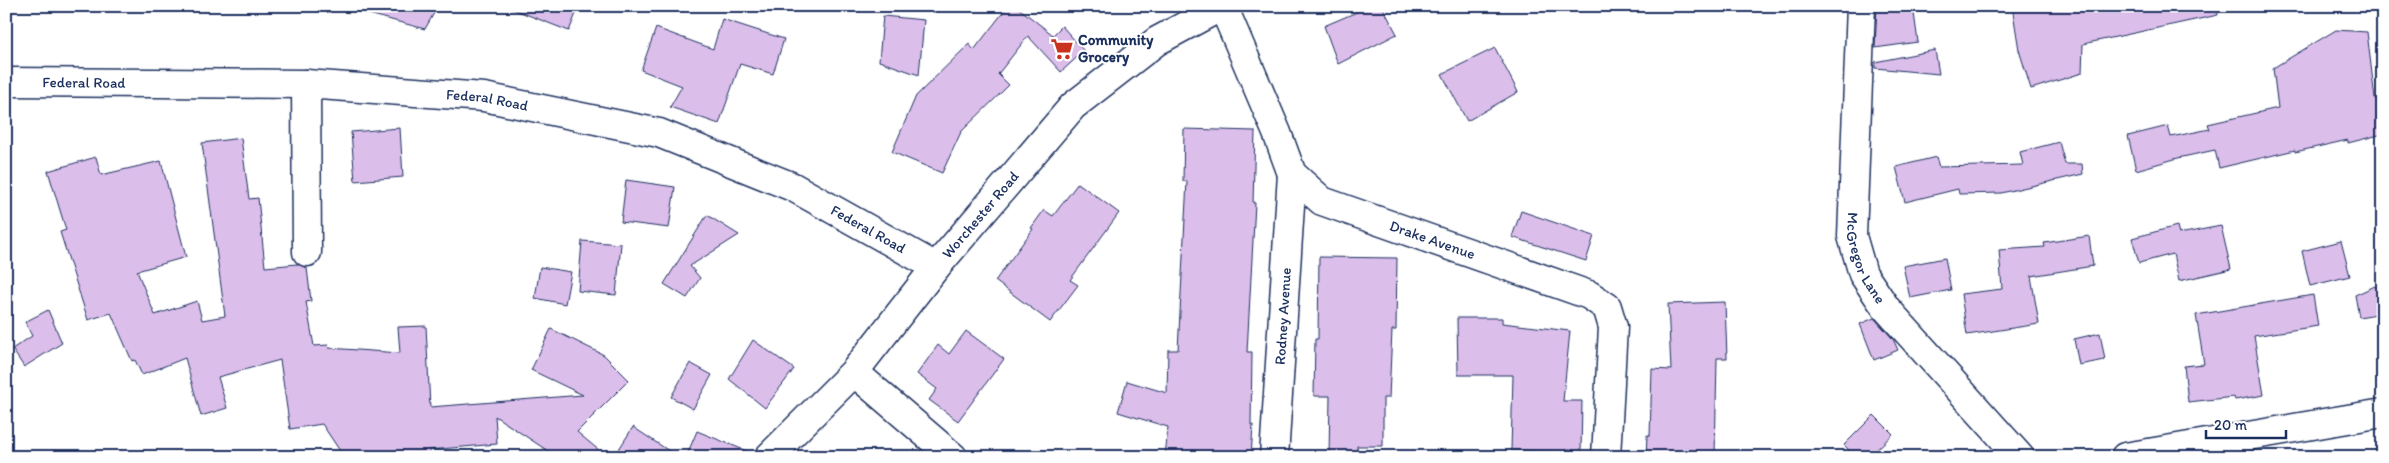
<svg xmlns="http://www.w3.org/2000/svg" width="2389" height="463" font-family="Itim,sans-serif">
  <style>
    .building { fill: #dcbeeb; stroke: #1b2f5e }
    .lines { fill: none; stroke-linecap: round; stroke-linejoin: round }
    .minor-casing { stroke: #1b2f5e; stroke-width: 31 }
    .minor { stroke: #fff; stroke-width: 28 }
    .labels { text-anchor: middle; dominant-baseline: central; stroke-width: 4; stroke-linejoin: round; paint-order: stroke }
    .poi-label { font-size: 15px; font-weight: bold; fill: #1b2f5e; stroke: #fff; text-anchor: start }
    .street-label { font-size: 15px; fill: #1b2f5e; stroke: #fff }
  </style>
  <rect width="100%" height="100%" fill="#fff"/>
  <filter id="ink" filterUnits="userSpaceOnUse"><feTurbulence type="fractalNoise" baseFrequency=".02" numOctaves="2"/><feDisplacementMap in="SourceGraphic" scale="10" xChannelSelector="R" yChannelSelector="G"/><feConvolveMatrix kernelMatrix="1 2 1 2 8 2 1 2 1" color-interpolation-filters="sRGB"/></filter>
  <g filter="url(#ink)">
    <g class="building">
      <path d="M366 6H438L425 29 365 13Z"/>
      <path d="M510 6H579L569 31 510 8Z"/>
      <path d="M1008 6H1016L1053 35 1062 26 1084 51 1061 72 1028 36 998 74 1009 85 961 132 942 173 892 152 916 96 969 44 974 50Z"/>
      <path d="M1371 6H1382L1397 34 1338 64 1324 26Z"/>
      <path d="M1877 6H1913L1918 42 1875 48Z"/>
      <path d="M2012 6H2217L2218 15 2083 44 2082 73 2031 89 2019 50Z"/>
      <path d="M883 16 924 20 919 75 879 61Z"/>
      <path d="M722 19 784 39 773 74 740 64 719 124 670 107 682 86 641 70 656 28 713 49Z"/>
      <path d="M2336 30 2367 32 2375 99H2379L2383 111V134L2348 143V140L2295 152V150L2219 168 2215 150 2178 158 2136 170 2128 136 2168 126 2171 137 2210 129 2208 124 2278 108 2273 68Z"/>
      <path d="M1495 48 1518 92 1467 121 1442 74Z"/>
      <path d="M1935 50 1939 74 1875 68V62Z"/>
      <path d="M400 128 403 177 355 181 351 132Z"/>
      <path d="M1184 129 1255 131 1253 203H1255L1247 352H1252L1251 425H1253L1251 457H1165L1168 427 1118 412 1127 381 1167 393 1168 350H1178L1187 181H1183Z"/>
      <path d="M241 138 249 199 258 198 265 267 297 264 307 268 311 301 306 302 314 346 328 345 329 348 400 353 398 327 426 326 430 407 583 395 531 370 551 329 604 355 629 380 577 432 607 457H557L495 416 497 444 429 450 436 457H344L322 424 290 429 280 360 218 377 227 408 201 416 185 358 142 375 135 360 132 361 111 313 88 320 60 232 66 230 48 171 96 157 101 175 161 161 186 257 137 271 155 315 197 301 202 320 225 316 202 143Z"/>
      <path d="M2059 142 2065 164H2082L2083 174 2001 193 1959 194 1958 189 1905 202 1896 167 1936 157 1939 167 2023 165 2020 152Z"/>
      <path d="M626 180 675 187 669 228 621 222Z"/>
      <path d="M1078 183 1119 213 1070 280 1078 285 1050 322 995 281 1033 229 1031 228 1044 210 1053 216Z"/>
      <path d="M1521 211 1594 236 1586 261 1512 237Z"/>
      <path d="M707 215 739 235 690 266 700 278 687 298 664 284Z"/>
      <path d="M2177 226 2179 234 2221 226 2231 269 2179 281 2173 254 2139 263 2132 238Z"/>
      <path d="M2089 236 2093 266 2031 276 2039 324 1967 335 1961 294 2002 289 1999 250 2045 247 2044 243Z"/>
      <path d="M582 241 621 244 616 295 578 291Z"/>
      <path d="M2341 241 2350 276 2310 286 2302 251Z"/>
      <path d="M1319 257 1397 258 1396 330H1392L1389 398H1383V446H1357V457H1329L1330 396H1314L1315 339H1318Z"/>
      <path d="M1945 258 1951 290 1910 298 1903 266Z"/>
      <path d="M540 267 571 272 565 304 535 298Z"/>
      <path d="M2375 286 2377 288 2383 287V313L2359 317 2355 295Z"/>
      <path d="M2313 295 2318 326 2254 336 2264 395 2235 400 2234 397 2188 402 2184 366 2204 364 2196 315Z"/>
      <path d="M1725 302 1727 358H1717L1715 457H1646L1647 435 1650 436 1652 369 1671 370 1668 304Z"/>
      <path d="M48 310 62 343 24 367 12 349 32 336 25 322Z"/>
      <path d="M1457 318H1502V323L1570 331 1563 401H1582L1581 452 1511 450 1513 375H1458Z"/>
      <path d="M1874 318 1893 339 1898 350 1874 360 1860 324Z"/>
      <path d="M966 331 1004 359 958 421 929 400 937 389 917 374 938 345 949 354Z"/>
      <path d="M2100 333 2105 360 2079 365 2074 339Z"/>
      <path d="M753 340 794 369 765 408 729 379Z"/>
      <path d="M690 363 712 375 693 409 671 397Z"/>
      <path d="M1874 415 1893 434 1869 457H1856L1844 445Z"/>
      <path d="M633 427 678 457H614Z"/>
      <path d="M697 431 754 454V457H686Z"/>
    </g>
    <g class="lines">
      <defs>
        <g id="minor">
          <path id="s1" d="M1223 6 1277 133 1292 174 1322 201 1589 295 1607 307 1613 327 1606 457"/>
          <path id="s2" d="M1861 6 1852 236 1863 274 1886 308 2020 457"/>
          <path id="s3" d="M6 82 306 84 484 97 659 133 793 187 936 267"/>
          <path d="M306 84 307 252"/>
          <path d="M854 372 953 457"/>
          <path id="s4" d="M769 457 854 372 936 267 1073 106 1157 41 1222 6"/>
          <path id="s5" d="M1274 457 1292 174"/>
          <path d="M2125 457 2383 413"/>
        </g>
      </defs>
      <use href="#minor" class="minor-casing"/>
      <use href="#minor" class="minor"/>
    </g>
  </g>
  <defs>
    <symbol id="supermarket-bare" viewBox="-9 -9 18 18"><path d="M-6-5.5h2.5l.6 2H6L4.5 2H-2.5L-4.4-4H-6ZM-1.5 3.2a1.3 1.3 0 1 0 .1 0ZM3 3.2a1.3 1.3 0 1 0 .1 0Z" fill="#c8321e" stroke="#fff" stroke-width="2.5" paint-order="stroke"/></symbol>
  </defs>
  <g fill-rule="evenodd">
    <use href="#supermarket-bare" x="1046" y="33" width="32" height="32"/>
  </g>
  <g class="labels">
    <g class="poi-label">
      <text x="1078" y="40">Community<tspan x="1078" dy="17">Grocery</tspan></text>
    </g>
    <g class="street-label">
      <text stroke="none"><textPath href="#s3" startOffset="78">Federal Road</textPath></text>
      <text stroke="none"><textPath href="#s3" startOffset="482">Federal Road</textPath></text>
      <text stroke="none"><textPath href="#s4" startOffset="322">Worchester Road</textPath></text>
      <text stroke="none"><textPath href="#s3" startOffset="888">Federal Road</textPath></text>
      <text stroke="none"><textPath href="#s1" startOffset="339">Drake Avenue</textPath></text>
      <text stroke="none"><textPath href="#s2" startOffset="255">McGregor Lane</textPath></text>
      <text stroke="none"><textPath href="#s5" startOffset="141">Rodney Avenue</textPath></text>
    </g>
  </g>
  <rect width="2389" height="463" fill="none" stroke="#fff" stroke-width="25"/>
  <rect x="12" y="12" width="2364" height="438" fill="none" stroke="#1b2f5e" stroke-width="2" filter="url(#ink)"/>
  <path d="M2206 430v8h80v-8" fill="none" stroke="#1b2f5e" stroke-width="2.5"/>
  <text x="2214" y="430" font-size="15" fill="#1b2f5e" stroke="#ffffff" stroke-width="4" paint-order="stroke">20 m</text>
</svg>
